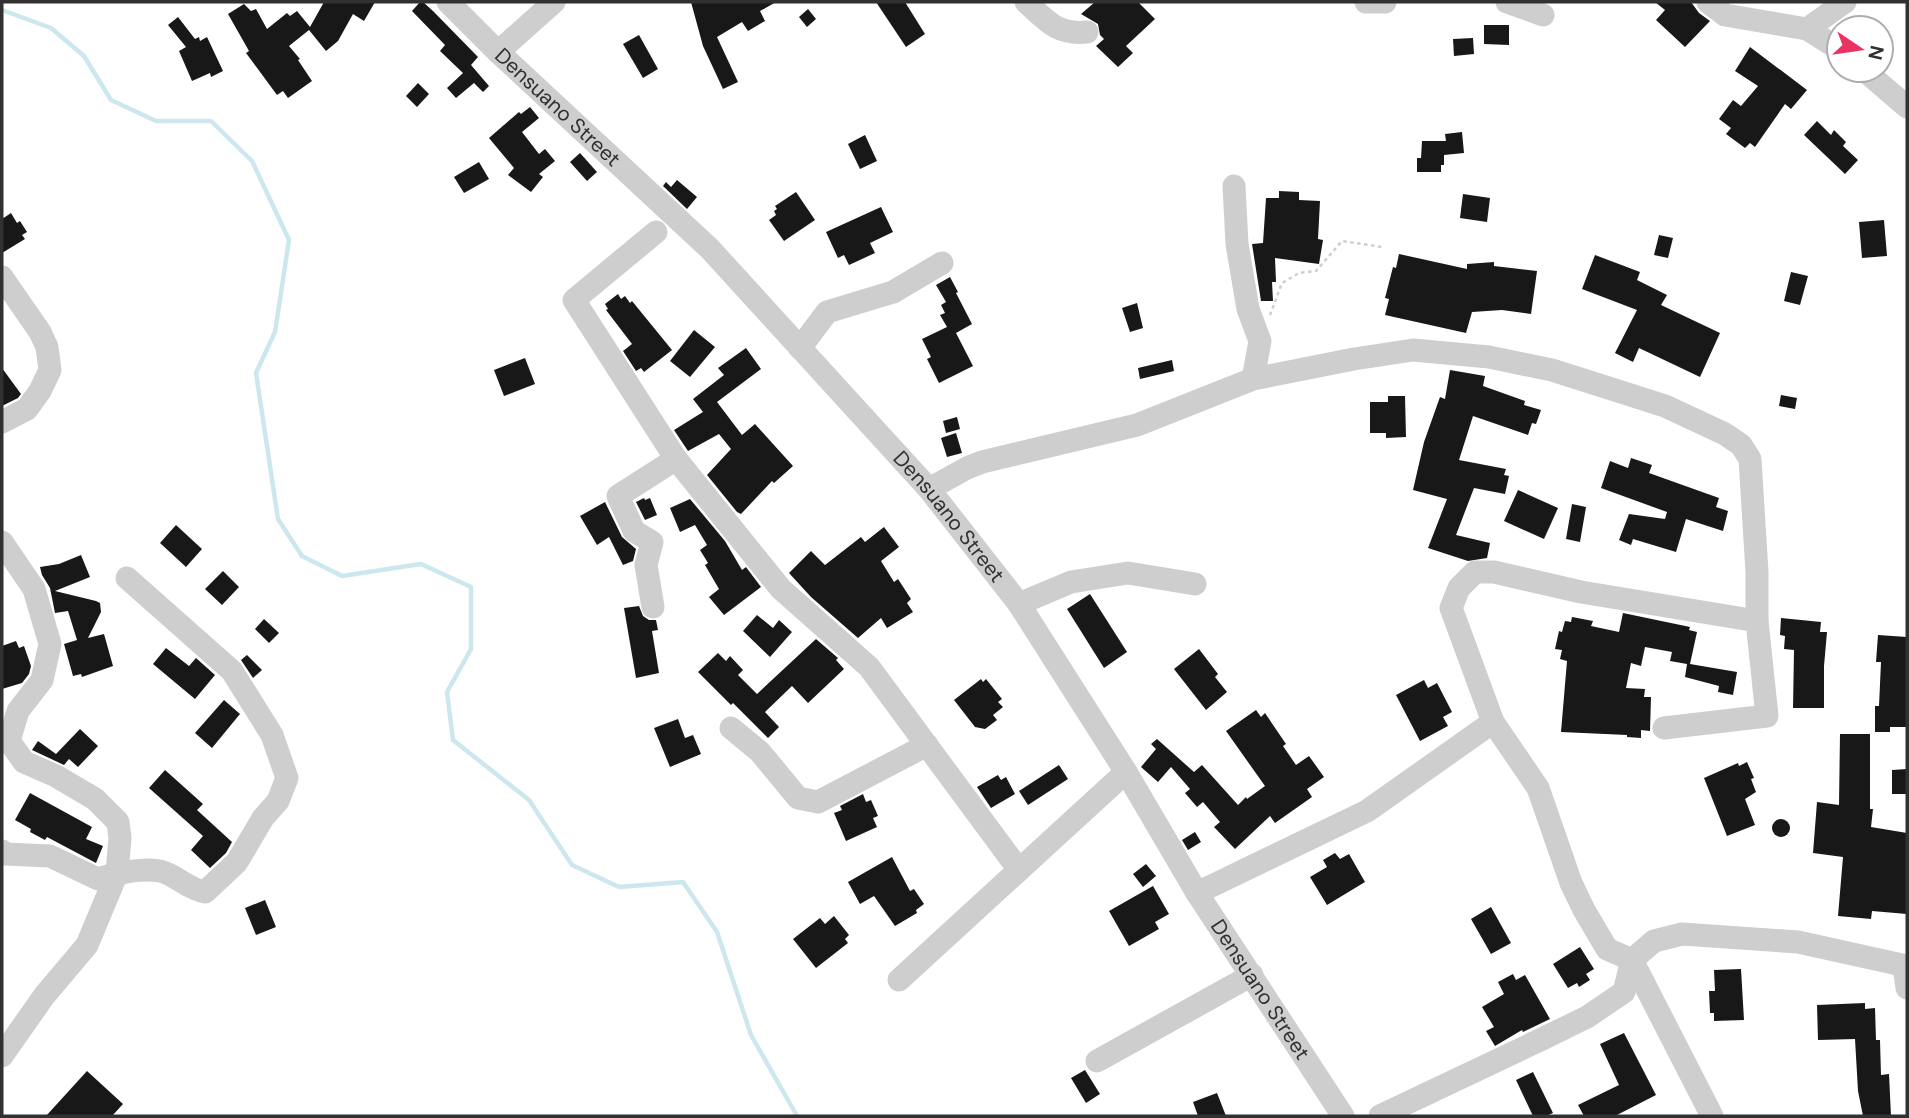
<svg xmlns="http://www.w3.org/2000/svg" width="1909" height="1118" font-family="'DM Sans',sans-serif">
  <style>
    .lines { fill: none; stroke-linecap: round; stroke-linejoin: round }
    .stream { stroke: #cce7ee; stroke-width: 4.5 }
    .building { fill: #181818 }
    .path { stroke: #cecece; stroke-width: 2.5; stroke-dasharray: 3.5 3.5; stroke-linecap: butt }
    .minor { stroke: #cecece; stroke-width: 23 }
    .labels { text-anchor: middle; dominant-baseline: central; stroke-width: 7; stroke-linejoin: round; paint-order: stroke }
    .street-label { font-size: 21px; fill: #313131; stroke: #fff }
  </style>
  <rect width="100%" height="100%" fill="#fff"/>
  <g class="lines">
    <path class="stream" d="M2 10 51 28 84 56 111 100 156 121H211L252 161 289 240 275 332 256 373 278 519 302 556 342 576 421 564 471 587V649L447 692 453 740 529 800 572 865 619 887 683 882 717 932 751 1035 797 1116"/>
  </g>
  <g class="building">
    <path d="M324 2H375L364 21 353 14 338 41 326 51 309 30 289 46 300 59 298 60 312 81 288 98 283 91 277 95 246 53 249 51 228 14 244 4 251 11 256 9 267 29 287 13 290 16 297 11 310 27Z"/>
    <path d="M420 2H423L433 11 478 57 471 65 489 86 483 92 474 83 456 98 447 88 463 73 440 51 445 45 412 11Z"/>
    <path d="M691 2H776L760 11 765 21 748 31 742 22 717 37 738 82 723 89 703 46Z"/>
    <path d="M876 2H905L925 34 906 47Z"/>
    <path d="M1095 2H1138L1155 19 1126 46 1133 53 1118 67 1096 46 1104 39 1100 35 1098 24 1081 14Z"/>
    <path d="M1655 2H1691L1699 13 1710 21 1685 47 1656 20 1665 10Z"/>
    <path d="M808 9 816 19 807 27 799 17Z"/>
    <path d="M178 17 195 39 199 37 200 41 207 37 223 71 211 77 210 73 192 81 179 51 186 47 168 25Z"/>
    <path d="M1484 25H1509V45L1484 44Z"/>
    <path d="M639 35 658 69 643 78 623 44Z"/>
    <path d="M1473 38 1474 54 1454 56 1453 39Z"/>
    <path d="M1750 47 1807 90 1791 109 1785 104 1755 147 1750 143 1745 148 1726 134 1731 128 1719 119 1733 100 1741 106 1758 86 1735 71Z"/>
    <path d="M418 83 429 94 417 107 406 96Z"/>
    <path d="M530 107 539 118 522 132 539 154 545 149 555 161 539 174 543 177 531 192 508 175 514 168 489 138 519 112 521 114Z"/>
    <path d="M1817 121 1831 135 1834 130 1846 142 1843 146 1858 160 1845 174 1804 135Z"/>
    <path d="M1462 132 1464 153 1444 155V165H1441V172H1417V158H1421L1422 141H1446L1445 134Z"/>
    <path d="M865 135 877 161 860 169 848 144Z"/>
    <path d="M580 153 597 172 587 181 570 162Z"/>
    <path d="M479 162 489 179 464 193 454 177Z"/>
    <path d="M677 180 697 197 687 209 663 186 666 182 671 187Z"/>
    <path d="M1279 191 1299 192V200L1320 201 1318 239 1323 240 1319 264 1275 258 1276 282H1272L1273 301H1261L1252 244 1263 243 1266 198H1279Z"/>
    <path d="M796 192 815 220 784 241 769 220 776 215 774 211 777 209 775 206Z"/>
    <path d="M1463 194 1490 198 1487 222 1460 218Z"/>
    <path d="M881 207 893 232 870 243 875 253 849 265 844 255 838 258 826 232Z"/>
    <path d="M11 213 17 223 20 221 27 232 22 235 25 239 2 253V219Z"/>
    <path d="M1884 220 1887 256 1862 258 1859 222Z"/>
    <path d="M1659 235 1673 238 1668 258 1654 255Z"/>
    <path d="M1399 254 1467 269V264L1494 262V266L1537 271 1531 314 1502 310 1472 312 1466 333 1385 315 1389 299 1385 298 1393 267 1396 268Z"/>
    <path d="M1595 255 1640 272 1637 280 1667 295 1661 305 1720 333 1700 377 1639 348 1633 362 1615 353 1637 310 1582 289Z"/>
    <path d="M1791 272 1808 276 1800 305 1784 301Z"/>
    <path d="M950 277 958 292 956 293 972 324 956 333 973 366 939 383 927 359 931 357 922 339 947 327 940 315 945 313 941 305 946 302 936 285Z"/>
    <path d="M618 294 621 299 625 296 630 303 632 301 672 350 644 372 641 368 636 371 623 351 632 344 606 310 608 309 605 304Z"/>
    <path d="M1137 303 1143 328 1130 332 1122 308Z"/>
    <path d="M694 330 715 347 690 377 670 361Z"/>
    <path d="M746 348 761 369 717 402 742 435 755 424 793 466 774 483 772 481 741 514 737 512 707 475 731 449 719 434 688 451 674 430 703 412 693 399 724 375 718 368Z"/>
    <path d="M525 358 535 384 504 396 494 370Z"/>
    <path d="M1172 360 1174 371 1140 379 1138 368Z"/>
    <path d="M2 368 21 394 18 398 2 406Z"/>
    <path d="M1450 370 1485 376 1483 386 1525 401 1524 405 1541 410 1536 424 1532 423 1528 435 1473 416 1459 460 1506 469 1504 475 1509 476 1505 494 1474 488 1456 535 1490 543 1487 558 1468 561 1428 548 1447 499 1413 490 1424 442 1440 397 1445 399Z"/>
    <path d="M1781 395 1797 398 1795 409 1779 406Z"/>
    <path d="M1388 396H1405L1406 437 1386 438V433H1370V402H1388Z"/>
    <path d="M957 417 960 429 946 433 943 421Z"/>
    <path d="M956 433 962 453 947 457 941 438Z"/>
    <path d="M1631 458 1652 465 1649 473 1719 498 1716 507 1728 511 1723 531 1686 519 1676 552 1633 539 1631 545 1619 540 1629 514 1665 519 1667 512 1601 488 1610 461 1628 468Z"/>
    <path d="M1518 490 1558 508 1544 539 1504 521Z"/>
    <path d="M644 498 645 500 650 498 657 515 645 520 636 502Z"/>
    <path d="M690 499 725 541 742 570 746 567 761 587 724 615 709 597 719 589 705 565 708 563 700 550 707 545 695 525 680 532 670 508Z"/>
    <path d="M605 502 622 537 636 549 633 561 623 565 609 537 597 545 580 516Z"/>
    <path d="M1572 504 1586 507 1580 542 1566 539Z"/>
    <path d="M176 525 202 549 186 567 160 543Z"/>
    <path d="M884 527 899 547 881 561 894 582 898 579 911 599 907 603 913 612 887 628 881 618 858 638 811 597 789 573 811 551 825 565 861 537 865 542Z"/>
    <path d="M81 555 90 577 55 591 96 601 100 603 101 612 88 638 104 634 113 666 82 677 81 674 73 676 64 644 77 640 68 611 55 613 50 588 42 575 40 567 59 564Z"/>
    <path d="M223 571 239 587 222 605 205 589Z"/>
    <path d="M1090 594 1127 652 1104 668 1067 609Z"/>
    <path d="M639 606 643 616 649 620H656L658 630 652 631 659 673 636 678 624 608Z"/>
    <path d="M1623 613 1690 627 1689 630 1697 632 1690 664 1737 672 1733 695 1718 692 1719 686 1685 677 1687 664 1670 661 1672 652 1645 647 1641 666 1631 663 1626 688 1645 689 1644 697H1651L1650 731 1641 730V738L1627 737V735L1561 732 1567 661 1560 659 1562 650 1555 649 1559 631 1562 632 1565 621 1571 622 1572 617 1593 621 1591 626 1619 632Z"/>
    <path d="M757 615 773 628 779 620 792 632 770 657 743 631Z"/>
    <path d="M1781 618 1821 622 1820 632H1827L1824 666V708H1793L1794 650 1784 649 1785 636 1780 635Z"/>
    <path d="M264 619 279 633 269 643 255 629Z"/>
    <path d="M1878 635 1907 637V727H1890V732H1875V706H1879L1881 662H1876Z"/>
    <path d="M816 639 838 658 836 660 844 669 808 703 792 686 765 712 779 727 768 738 733 703 731 705 698 672 718 653 726 661 730 656 743 670 738 675 757 694Z"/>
    <path d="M16 641 19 648 24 646 31 666 29 674 22 683 2 689V646Z"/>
    <path d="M166 648 189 666 196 658 215 675 195 699 153 664Z"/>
    <path d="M1199 649 1218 674 1215 677 1227 692 1206 710 1174 669Z"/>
    <path d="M247 655 262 670 253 678 241 660Z"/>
    <path d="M981 679 983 682 986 679 1002 699 998 702 1003 707 993 715 997 720 985 729 975 727 954 700Z"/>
    <path d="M1424 680 1428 688 1437 683 1452 712 1443 717 1448 726 1420 741 1396 695Z"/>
    <path d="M224 700 240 714 212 748 195 733Z"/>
    <path d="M1256 710 1261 717 1265 713 1286 744 1283 746 1296 765 1309 756 1324 777 1307 789 1312 797 1275 823 1270 816 1235 849 1214 827 1220 822 1203 802 1197 807 1185 793 1190 789 1171 767 1158 782 1141 767 1156 749 1151 744 1157 739 1194 772 1202 765 1238 805 1246 797 1247 799 1265 786 1226 731Z"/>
    <path d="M678 719 685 738 693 735 701 754 670 767 654 728Z"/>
    <path d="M80 729 98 746 78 767 69 759 64 765 32 750 38 741 56 754Z"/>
    <path d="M1840 734H1870V809H1873L1871 827 1907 833V914L1872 911 1871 919 1838 916 1843 857 1813 853 1817 802 1839 805Z"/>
    <path d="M1747 762 1754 778 1751 779 1756 792 1745 799 1755 825 1727 836 1704 778 1738 763 1739 766Z"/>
    <path d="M1059 765 1068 779 1028 805 1019 791Z"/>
    <path d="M1907 769V794H1892V770Z"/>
    <path d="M165 770 203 804 197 810 232 842 226 853 210 868 191 850 203 836 149 788Z"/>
    <path d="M998 775 1001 780 1006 777 1015 794 991 808 977 787Z"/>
    <path d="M30 793 92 827 86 839 103 846 96 863 47 837 45 840 30 832 31 829 15 820Z"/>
    <path d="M863 794 866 802 871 800 878 816 873 818 877 827 846 841 834 813 842 810 840 806Z"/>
    <circle cx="1781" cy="828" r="9"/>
    <path d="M1195 832 1201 842 1188 850 1182 840Z"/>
    <path d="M1335 853 1340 859 1349 854 1365 882 1327 905 1310 877 1327 867 1323 860Z"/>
    <path d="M892 857 910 891 914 889 924 904 916 910 917 913 895 926 874 896 860 904 848 882Z"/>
    <path d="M1146 864 1156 876 1143 887 1133 874Z"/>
    <path d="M1153 886 1169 914 1155 922 1159 929 1129 946 1109 911Z"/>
    <path d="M265 900 276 927 256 935 245 908Z"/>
    <path d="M1491 907 1511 943 1491 954 1471 919Z"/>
    <path d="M834 916 849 935 845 939 848 943 816 968 793 939 820 918 825 924Z"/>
    <path d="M1580 947 1594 969 1586 974 1590 980 1579 987 1577 983 1568 988 1553 964Z"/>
    <path d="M1741 969 1744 1020 1714 1021V1013H1710L1709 991H1715L1714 970Z"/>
    <path d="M1513 974 1516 980 1525 975 1550 1019 1523 1032 1522 1030 1495 1046 1486 1031 1494 1027 1482 1007 1504 994 1498 982Z"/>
    <path d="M1865 1003V1009L1875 1008 1876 1040H1880L1881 1075 1889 1074 1891 1116H1863L1858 1091 1855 1039 1818 1040 1817 1005Z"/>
    <path d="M1624 1033 1656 1095 1615 1116H1584L1578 1105 1619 1085 1600 1044Z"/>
    <path d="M1085 1070 1100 1094 1086 1103 1071 1078Z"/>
    <path d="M87 1071 123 1104 112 1116H46Z"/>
    <path d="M1533 1072 1553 1113 1546 1116H1533L1516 1080Z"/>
    <path d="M1217 1093 1226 1116H1198L1193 1102Z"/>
  </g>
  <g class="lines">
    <path class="path" d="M1270 315 1282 283 1299 273 1316 271 1342 241 1382 247"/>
    <g class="minor">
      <path id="s1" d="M448 2 498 52 710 249 929 489 1019 604 1126 772 1197 893 1343 1116"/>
      <path d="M1026 2C1047 21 1057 35 1087 32"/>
      <path d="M1366 2H1385"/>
      <path d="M1507 2 1543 15"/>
      <path d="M1708 2 1725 15 1807 29 1839 49"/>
      <path d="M1807 29 1845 2"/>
      <path d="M498 52 554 2"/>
      <path d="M1864 70 1907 107"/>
      <path d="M1234 186 1237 244 1248 309 1260 341 1253 379"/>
      <path d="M656 232 574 300 676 459 781 589 869 667 1019 870"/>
      <path d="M2 277 40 332 47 347 50 370 40 391 27 409 2 422"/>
      <path d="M800 348 827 312 893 292 942 263"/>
      <path d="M929 489 967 468 982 462 1137 425 1253 379 1354 359 1413 350 1489 357 1552 370 1665 406 1725 434 1741 445 1750 459 1757 572V621L1767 716 1664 728"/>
      <path d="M2 542 34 589 50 644 42 680 18 711 9 741 24 762 56 776 95 799 118 822 120 838 117 873 87 945 44 996 2 1056"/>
      <path d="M1019 604 1071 582 1128 573 1195 584"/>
      <path d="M653 607 646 565 652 542 634 531 618 496 676 459"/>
      <path d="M731 728 760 752 798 798 818 802 927 745"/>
      <path d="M2 851 5 854 50 856 98 879C115 873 142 868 160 871 175 874 187 889 205 892L237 862 263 818 278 801 287 778 272 735 232 671 127 578"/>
      <path d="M1197 893 1367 811 1493 722"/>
      <path d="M1904 966 1907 988"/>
      <path d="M899 980 1126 772"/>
      <path d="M1097 1061 1252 975"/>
      <path d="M1380 1116 1540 1040 1587 1017 1624 992 1632 960 1654 941 1682 934 1798 942 1907 966"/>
      <path d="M1712 1116 1632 960 1607 949 1584 910 1571 883 1538 788 1493 722 1451 608 1459 588 1475 572H1494L1581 592 1757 621"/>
    </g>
  </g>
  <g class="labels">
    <g class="street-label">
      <text stroke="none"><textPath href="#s1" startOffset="152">Densuano Street</textPath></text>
      <text stroke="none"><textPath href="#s1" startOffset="719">Densuano Street</textPath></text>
      <text stroke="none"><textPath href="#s1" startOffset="1286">Densuano Street</textPath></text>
    </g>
  </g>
  <rect width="1909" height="1118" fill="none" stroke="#313131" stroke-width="7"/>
  <g transform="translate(1860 49) rotate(103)"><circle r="33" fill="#ffffff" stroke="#adadad" stroke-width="2"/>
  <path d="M0-5L12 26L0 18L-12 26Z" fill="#ea3263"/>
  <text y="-10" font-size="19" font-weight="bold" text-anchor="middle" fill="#313131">N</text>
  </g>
</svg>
